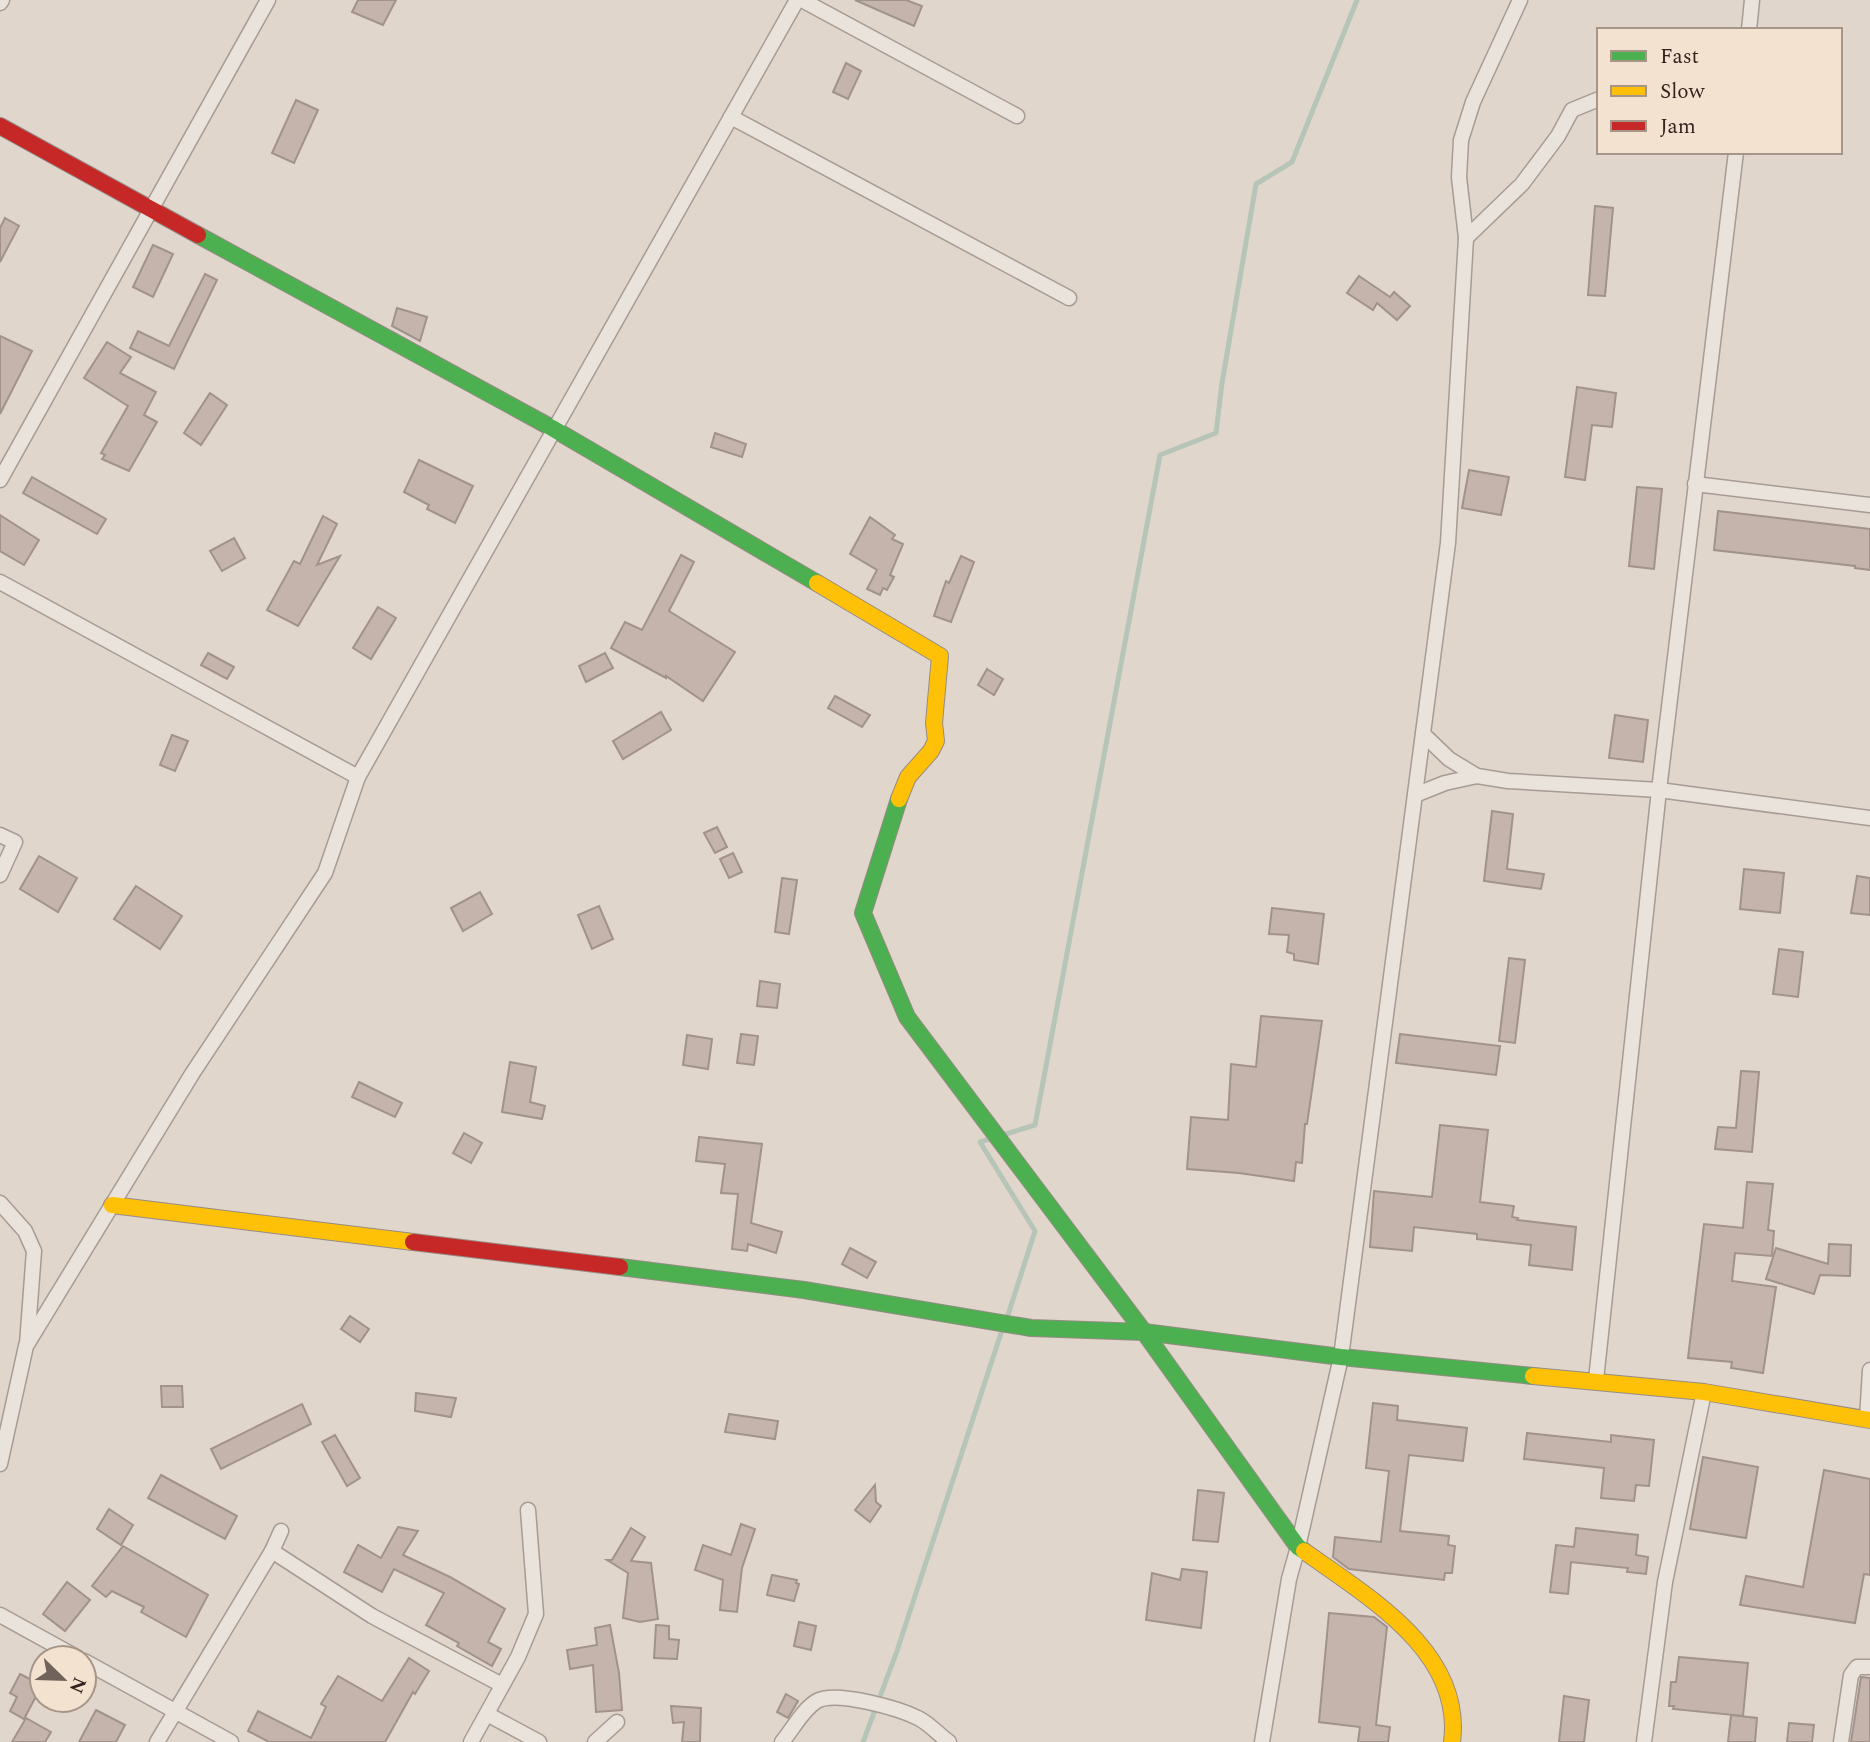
<svg xmlns="http://www.w3.org/2000/svg" width="1870" height="1742" font-family="Spectral,serif">
  <style>
    .lines { fill: none; stroke-linecap: round; stroke-linejoin: round }
    .stream { stroke: #b6c5b8; stroke-width: 5 }
    .building { fill: #c5b4ac; stroke: #a1928b; stroke-width: 2 }
    .street-casing { stroke: #a69c95; stroke-width: 17 }
    .fast-casing { stroke: #968b84; stroke-width: 18 }
    .slow-casing { stroke: #968b84; stroke-width: 18 }
    .jam-casing { stroke: #968b84; stroke-width: 18 }
    .street { stroke: #eae3dc; stroke-width: 14 }
    .fast { stroke: #4caf50; stroke-width: 16 }
    .slow { stroke: #ffc107; stroke-width: 16 }
    .jam { stroke: #c62828; stroke-width: 16 }
  </style>
  <rect width="100%" height="100%" fill="#e1d6cb"/>
  <g class="lines">
    <g class="stream">
      <path d="M1003 1135 1035 1125 1160 455 1216 433 1222 383 1256 184 1292 162 1357 0"/>
      <path d="M993 1138 980 1142 1035 1231 1007 1318"/>
      <path d="M863 1742 897 1651 1003 1327"/>
    </g>
  </g>
  <g class="building">
    <path d="M358 0H396L383 25 352 12Z"/>
    <path d="M855 0H906L922 6 914 26Z"/>
    <path d="M846 63 861 71 848 99 833 92Z"/>
    <path d="M296 100 318 110 294 163 272 153Z"/>
    <path d="M1595 206 1613 208 1605 296 1588 295Z"/>
    <path d="M5 218 19 226 0 262V228Z"/>
    <path d="M153 245 173 254 153 297 133 287Z"/>
    <path d="M205 274 217 280 174 369 130 348 138 331 169 346Z"/>
    <path d="M1359 276 1390 297 1394 292 1410 306 1397 320 1377 303 1373 310 1347 293Z"/>
    <path d="M397 308 427 317 420 341 392 326Z"/>
    <path d="M0 336 32 351 0 414Z"/>
    <path d="M107 342 131 357 120 373 156 392 144 415 157 422 129 471 102 459 105 455 101 453 128 406 84 378Z"/>
    <path d="M1577 387 1616 393 1612 427 1592 425 1585 480 1565 477Z"/>
    <path d="M210 393 227 405 201 445 184 433Z"/>
    <path d="M715 433 746 444 742 457 711 447Z"/>
    <path d="M419 460 473 486 455 523 427 509 429 505 404 492Z"/>
    <path d="M1469 470 1509 477 1501 515 1462 508Z"/>
    <path d="M32 477 106 519 97 534 23 493Z"/>
    <path d="M1637 487 1662 489 1654 569 1629 566Z"/>
    <path d="M1718 511 1870 529V570L1855 568V566L1714 550Z"/>
    <path d="M0 515 39 540 24 565 0 551Z"/>
    <path d="M323 516 337 524 317 565 340 556 298 626 267 610 294 561 300 564Z"/>
    <path d="M870 517 895 535 892 539 903 544 890 575 894 577 887 590 883 588 880 595 867 589 877 570 850 554Z"/>
    <path d="M234 538 245 558 222 571 210 551Z"/>
    <path d="M681 555 694 562 669 611 735 652 703 701 666 676V678L611 648 625 622 642 630Z"/>
    <path d="M961 556 974 562 951 622 934 616 946 581 949 583Z"/>
    <path d="M378 607 396 618 371 659 353 648Z"/>
    <path d="M208 653 234 667 227 679 201 665Z"/>
    <path d="M605 653 613 668 586 682 579 666Z"/>
    <path d="M987 669 1003 679 994 695 978 685Z"/>
    <path d="M835 696 870 715 862 727 828 708Z"/>
    <path d="M661 712 671 730 623 759 613 741Z"/>
    <path d="M1615 715 1648 720 1643 762 1609 758Z"/>
    <path d="M172 735 188 741 175 771 160 765Z"/>
    <path d="M1492 811 1513 814 1507 869 1544 874 1541 889 1484 881Z"/>
    <path d="M717 827 727 847 715 853 704 833Z"/>
    <path d="M733 853 742 872 729 878 720 859Z"/>
    <path d="M39 856 77 878 58 912 20 889Z"/>
    <path d="M1744 869 1784 873 1780 913 1740 909Z"/>
    <path d="M1857 876 1870 878V915L1851 913Z"/>
    <path d="M782 878 797 880 789 934 775 932Z"/>
    <path d="M136 886 182 916 160 949 114 919Z"/>
    <path d="M480 892 492 914 463 931 451 908Z"/>
    <path d="M599 906 613 939 592 949 578 915Z"/>
    <path d="M1272 908 1324 914 1318 964 1294 960V954L1287 952 1289 935 1269 934Z"/>
    <path d="M1779 949 1803 952 1798 997 1773 994Z"/>
    <path d="M1509 958 1525 960 1515 1043 1499 1041Z"/>
    <path d="M760 981 780 984 777 1008 757 1006Z"/>
    <path d="M1261 1016 1322 1021 1307 1124H1305L1302 1163 1296 1162 1294 1181 1239 1173 1187 1169 1191 1117 1228 1120 1231 1064 1256 1067Z"/>
    <path d="M741 1034 758 1036 754 1065 737 1063Z"/>
    <path d="M1400 1034 1500 1046 1496 1075 1396 1063Z"/>
    <path d="M687 1035 712 1039 708 1069 683 1065Z"/>
    <path d="M510 1062 536 1067 530 1102 545 1106 542 1119 502 1112Z"/>
    <path d="M1741 1071 1759 1072 1752 1152 1715 1149 1718 1127 1736 1128Z"/>
    <path d="M359 1082 402 1103 395 1117 352 1097Z"/>
    <path d="M1440 1125 1488 1130 1480 1202 1514 1206 1512 1217 1518 1218 1517 1220 1576 1227 1572 1270 1529 1265 1531 1245 1477 1239V1234L1414 1227 1412 1251 1370 1247 1374 1191 1432 1197Z"/>
    <path d="M464 1133 482 1143 471 1163 453 1153Z"/>
    <path d="M699 1137 762 1144 751 1223 782 1232 776 1253 748 1244 747 1251 732 1249 738 1194 721 1193 725 1164 696 1161Z"/>
    <path d="M1747 1182 1773 1184 1768 1230 1774 1231 1772 1256 1735 1253 1732 1281 1776 1287 1763 1373 1731 1368 1732 1362 1688 1358 1704 1224 1743 1228Z"/>
    <path d="M1829 1244 1851 1245 1850 1276 1820 1275 1814 1294 1766 1279 1776 1248 1828 1264Z"/>
    <path d="M850 1248 876 1262 867 1278 842 1264Z"/>
    <path d="M350 1316 369 1329 360 1342 341 1329Z"/>
    <path d="M161 1386H182L183 1407H162Z"/>
    <path d="M416 1393 456 1398 451 1417 415 1411Z"/>
    <path d="M1373 1403 1398 1406 1397 1420 1467 1428 1463 1461 1409 1455 1400 1531 1449 1536 1448 1545 1455 1546 1452 1573H1445L1444 1580 1349 1569 1333 1557 1335 1537 1381 1542 1389 1471 1366 1468Z"/>
    <path d="M302 1404 311 1424 221 1469 211 1449Z"/>
    <path d="M729 1414 778 1421 775 1439 725 1432Z"/>
    <path d="M1527 1433 1611 1442V1435L1654 1440 1649 1486 1636 1485 1634 1501 1601 1498 1604 1468 1524 1459Z"/>
    <path d="M335 1435 360 1478 347 1486 322 1442Z"/>
    <path d="M1703 1457 1758 1467 1746 1538 1690 1529Z"/>
    <path d="M1824 1470 1870 1479V1575L1864 1574 1855 1623 1740 1605 1746 1576 1803 1587Z"/>
    <path d="M161 1475 237 1516 225 1539 148 1498Z"/>
    <path d="M875 1485 876 1502 881 1506 870 1522 855 1510Z"/>
    <path d="M1198 1490 1224 1493 1218 1542 1193 1540Z"/>
    <path d="M109 1509 133 1525 121 1545 97 1529Z"/>
    <path d="M741 1524 755 1529 742 1568 737 1612 720 1610 723 1580 695 1570 703 1545 731 1555Z"/>
    <path d="M398 1527 418 1531 403 1555 450 1577 505 1609 488 1642 501 1649 492 1666 457 1646 459 1643 426 1625 444 1593 394 1569 382 1592 344 1572 358 1545 381 1558Z"/>
    <path d="M631 1528 645 1537 631 1561 651 1563 658 1619 640 1622 623 1618 628 1573 607 1560H612Z"/>
    <path d="M1576 1528 1638 1535 1636 1555 1648 1557 1646 1574 1627 1572 1628 1568 1571 1562 1568 1594 1550 1592 1556 1545 1574 1547Z"/>
    <path d="M123 1546 208 1595 186 1637 141 1612 144 1607 112 1591 106 1597 92 1586Z"/>
    <path d="M1182 1569 1207 1572 1201 1628 1146 1620 1152 1573 1180 1580Z"/>
    <path d="M772 1575 797 1580 796 1583 799 1584 794 1601 767 1595Z"/>
    <path d="M67 1582 90 1600 65 1631 43 1614Z"/>
    <path d="M1329 1613 1374 1617 1387 1627 1376 1725 1390 1727 1388 1742H1358L1360 1727 1319 1722Z"/>
    <path d="M799 1622 816 1626 811 1650 794 1646Z"/>
    <path d="M610 1625 619 1673 622 1710 596 1712 593 1665 570 1669 567 1650 597 1645 595 1628Z"/>
    <path d="M656 1625 669 1626V1639L679 1640 677 1659 654 1658Z"/>
    <path d="M1679 1657 1748 1663 1743 1716 1673 1709 1674 1706H1669L1671 1682H1676Z"/>
    <path d="M409 1658 429 1671 415 1694 413 1692 385 1742H269L248 1731 258 1711 311 1738 326 1707 321 1704 338 1676 382 1701Z"/>
    <path d="M20 1674 42 1685 24 1719 10 1711 17 1697 10 1693Z"/>
    <path d="M1861 1677 1870 1678V1742H1851Z"/>
    <path d="M786 1694 798 1701 788 1718 777 1712Z"/>
    <path d="M1564 1696 1589 1700 1584 1742H1559Z"/>
    <path d="M671 1706 701 1708 700 1742H682L684 1722 673 1723Z"/>
    <path d="M96 1710 125 1725 116 1742H79Z"/>
    <path d="M1731 1715 1757 1718 1755 1742H1728Z"/>
    <path d="M26 1718 51 1732 45 1742H12Z"/>
    <path d="M1789 1723 1814 1725 1812 1742H1787Z"/>
  </g>
  <g class="lines">
    <defs>
      <g id="street">
        <path d="M802 0 1017 116"/>
        <path d="M0 3 2 0"/>
        <path d="M1749 30 1752 0"/>
        <path d="M731 117 1069 298"/>
        <path d="M1466 238 1522 184 1558 136 1572 110 1599 99"/>
        <path d="M0 480 268 0"/>
        <path d="M1695 484 1870 505"/>
        <path d="M0 582 358 777"/>
        <path d="M1423 734 1449 759 1477 776 1508 781 1659 790 1870 818"/>
        <path d="M1415 795 1445 783 1477 776"/>
        <path d="M0 835 15 842 0 875"/>
        <path d="M0 1203 25 1231 34 1251 27 1344"/>
        <path d="M1596 1380 1659 790 1736 152"/>
        <path d="M1867 1419 1870 1370"/>
        <path d="M0 1464 26 1346 192 1074 325 873 358 777 797 0"/>
        <path d="M272 1551 372 1616 502 1685"/>
        <path d="M0 1615 78 1658"/>
        <path d="M84 1661 231 1742"/>
        <path d="M487 1714 539 1742"/>
        <path d="M157 1742 272 1551 281 1531"/>
        <path d="M471 1742 518 1657 536 1614 528 1510"/>
        <path d="M595 1742 617 1722"/>
        <path d="M782 1742C793 1729 803 1709 817 1701 836 1690 900 1709 918 1718 930 1724 939 1735 949 1742"/>
        <path d="M1262 1742 1289 1579 1298 1547 1341 1357 1448 543 1466 238 1459 177 1461 140 1473 102 1520 0"/>
        <path d="M1644 1742 1665 1582 1704 1392"/>
        <path d="M1841 1742 1851 1675 1857 1667H1870"/>
      </g>
      <g id="fast">
        <path d="M198 235 552 428 817 583"/>
        <path d="M899 799 863 913 907 1017 1144 1332 1298 1547 1304 1551"/>
        <path d="M620 1267 804 1290 1031 1328 1144 1332 1341 1357 1533 1376"/>
      </g>
      <g id="slow">
        <path d="M817 583 940 656 934 723 936 741 931 751 908 777 899 799"/>
        <path d="M112 1205 413 1242"/>
        <path d="M1533 1376 1704 1392 1870 1420"/>
        <path d="M1304 1551C1366 1596 1464 1651 1452 1742"/>
      </g>
      <g id="jam">
        <path d="M0 126 198 235"/>
        <path d="M413 1242 620 1267"/>
      </g>
    </defs>
    <use href="#street" class="street-casing"/>
    <use href="#fast" class="fast-casing"/>
    <use href="#slow" class="slow-casing"/>
    <use href="#jam" class="jam-casing"/>
    <use href="#street" class="street"/>
    <use href="#fast" class="fast"/>
    <use href="#slow" class="slow"/>
    <use href="#jam" class="jam"/>
  </g>
  <rect x="1597" y="28" width="245" height="126" fill="#f3e2d0" stroke="#a79688" stroke-width="2"/>
  <rect x="1611" y="51" width="35" height="10" fill="#4caf50" stroke="#a79688" stroke-width="2"/>
  <text x="1660" y="63" font-size="21" fill="#34231d">Fast</text>
  <rect x="1611" y="86" width="35" height="10" fill="#ffc107" stroke="#a79688" stroke-width="2"/>
  <text x="1660" y="98" font-size="21" fill="#34231d">Slow</text>
  <rect x="1611" y="121" width="35" height="10" fill="#c62828" stroke="#a79688" stroke-width="2"/>
  <text x="1660" y="133" font-size="21" fill="#34231d">Jam</text>
  <g transform="translate(63 1679) rotate(113)"><circle r="33" fill="#f3e2d0" stroke="#a79688" stroke-width="2"/>
  <path d="M0-5L12 26L0 18L-12 26Z" fill="#71625a"/>
  <text y="-10" font-size="19" font-weight="bold" text-anchor="middle" fill="#34231d">N</text>
  </g>
</svg>
